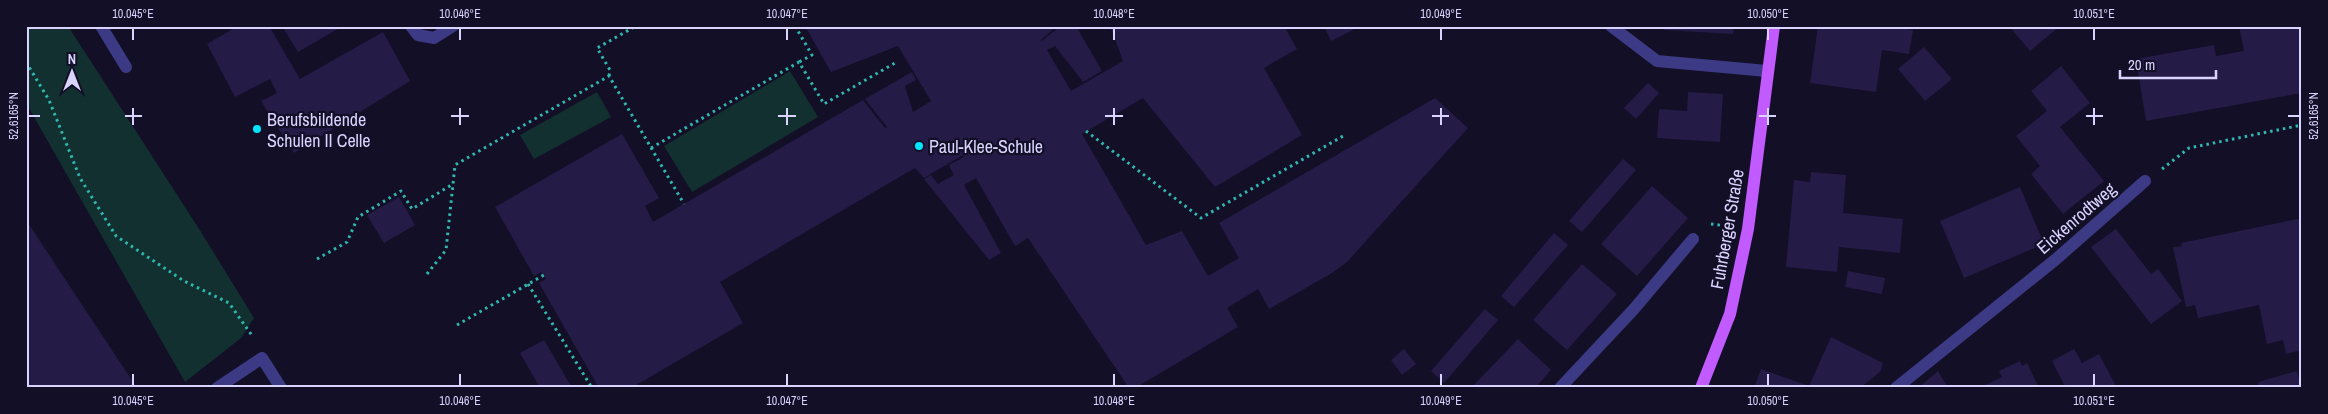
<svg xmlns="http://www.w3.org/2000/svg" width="2328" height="414" font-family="'Archivo Narrow',sans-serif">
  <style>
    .green { fill: #12302f }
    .building { fill: #241b47 }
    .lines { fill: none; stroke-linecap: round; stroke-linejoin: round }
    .path { stroke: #2fb8b0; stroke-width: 3; stroke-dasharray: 2.5 4; stroke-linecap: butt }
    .minor { stroke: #3d3a85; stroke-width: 12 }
    .major { stroke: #c25bff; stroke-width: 12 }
    .ticks { fill: none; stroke: #d9d4ff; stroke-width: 2 }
    .poi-dot { fill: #00e5ff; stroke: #130f26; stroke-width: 2 }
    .labels { text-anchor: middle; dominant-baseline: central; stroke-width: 4.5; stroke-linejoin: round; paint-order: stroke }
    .poi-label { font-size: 18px; fill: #d9d4ff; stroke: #130f26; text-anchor: start }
    .street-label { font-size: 18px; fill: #d9d4ff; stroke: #130f26 }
    .neatline { fill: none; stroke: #d9d4ff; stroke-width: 2 }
    .ticks-label { font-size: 12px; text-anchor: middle; fill: #d9d4ff }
  </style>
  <rect width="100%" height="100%" fill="#130f26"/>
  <g class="green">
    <path d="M26 26H68L201 232 254 318 241 338 185 382 26 103Z"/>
    <path d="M790 71 818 117 692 192 664 146Z"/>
    <path d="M597 92 611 117 534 159 520 135Z"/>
  </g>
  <g class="building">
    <path d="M238 26H269L300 79 383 32 410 81 294 153 261 101 277 93 270 79 235 97 207 44Z"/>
    <path d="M282 26H343L298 52Z"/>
    <path d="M805 26H1057L1041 40 1042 41 1060 26H1076L1102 71 1083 82 1055 46 1047 50 1071 91 1123 61 1110 26H1284L1297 49 1264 68 1302 135 1215 187 1143 98 1082 134 1146 245 1182 231 1208 276 1239 258 1219 223 1435 98 1468 128 1347 262 1332 273 1269 309 1258 289 1227 308 1238 327 1135 388H1129L1028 238 1015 246 976 178 964 185 1001 253 989 260 924 179 931 175 938 184 954 175 949 165 964 157 963 155 924 178 915 168 720 282 743 323 631 388H599L539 283 546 279 541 272 534 276 495 207 622 134 659 198 645 206 653 222 863 100 885 128 887 127 865 99 912 72 916 80 905 86 913 112 931 101 898 46 831 72Z"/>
    <path d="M1324 26H1351L1353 30 1331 41Z"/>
    <path d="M1664 26H1734L1733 34 1664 30Z"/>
    <path d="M1818 26H1885L1913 30 1909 54 1882 50 1876 92 1810 83Z"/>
    <path d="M2009 26H2060L2030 51Z"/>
    <path d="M2239 26H2302V93L2146 121 2136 59 2214 45 2216 56 2244 51Z"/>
    <path d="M1924 47 1952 79 1925 101 1898 69Z"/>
    <path d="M2061 66 2090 103 2060 127 2104 181 2063 214 2031 174 2040 166 2016 136 2047 111 2031 91Z"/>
    <path d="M1648 83 1659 93 1636 119 1624 108Z"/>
    <path d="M1688 92 1723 94 1720 142 1657 138 1659 109 1687 111Z"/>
    <path d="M1623 159 1636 170 1582 232 1569 221Z"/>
    <path d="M1811 172 1846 175 1843 213 1903 219 1900 253 1839 247 1837 272 1786 267 1794 180 1810 182Z"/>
    <path d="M1652 186 1688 218 1637 276 1601 244Z"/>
    <path d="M2020 187 2044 244 1964 278 1940 221Z"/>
    <path d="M399 197 415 225 384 243 367 215Z"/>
    <path d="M2302 218V350L2286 354 2283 340 2267 344 2259 305 2198 318 2195 305 2186 307 2173 247 2182 246 2181 243Z"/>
    <path d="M26 220 137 388H26Z"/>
    <path d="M2116 229 2151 274 2158 269 2182 301 2151 324 2091 247Z"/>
    <path d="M1554 233 1568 245 1514 307 1501 296Z"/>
    <path d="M1582 264 1617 294 1567 350 1533 320Z"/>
    <path d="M1848 271 1885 278 1882 294 1845 287Z"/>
    <path d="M1485 309 1498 320 1444 383 1431 371Z"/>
    <path d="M1831 337 1883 363 1881 371 1860 388H1754L1761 369 1809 386Z"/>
    <path d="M1518 339 1551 370 1535 388H1471Z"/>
    <path d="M544 340 572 388H540L520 353Z"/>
    <path d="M1404 349 1416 364 1402 375 1391 360Z"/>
    <path d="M2074 349 2082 363 2099 354 2117 388H2066L2052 361Z"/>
    <path d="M2020 361 2022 366 2027 363 2039 388H1986L1985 385 2002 377 1999 371Z"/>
    <path d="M1938 371 1948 388H1918Z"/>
    <path d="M2297 371 2301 388H2259L2258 382Z"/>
  </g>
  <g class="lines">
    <g class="path">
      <path d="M795 26 812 55 799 62"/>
      <path d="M26 62 49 100 80 178 116 236 184 281 229 303 253 337"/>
      <path d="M609 76 610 70 597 48 636 26"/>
      <path d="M1086 131 1201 218 1343 136"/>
      <path d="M651 148 799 62 824 104 895 63"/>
      <path d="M2162 169 2189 148 2302 125"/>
      <path d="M1711 224 1727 226"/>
      <path d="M317 259 347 242 358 217 401 191 412 209 453 184"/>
      <path d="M427 274 446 250 455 165 609 76 684 204"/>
      <path d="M528 284 592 388"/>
      <path d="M457 325 544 275"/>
    </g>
    <g class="minor">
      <path d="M101 26 126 67"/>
      <path d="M411 26 418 35 434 38 453 26"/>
      <path d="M1611 26 1657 61 1767 71"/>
      <path d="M217 388 262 358 281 388"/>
      <path d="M1560 388 1634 309 1693 239"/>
      <path d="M1896 388 2055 260 2145 181"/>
    </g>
    <path class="major" d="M1701 388 1730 314 1748 229 1774 26"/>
  </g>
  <path class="ticks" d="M133 28V40M460 28V40M787 28V40M1114 28V40M1441 28V40M1768 28V40M2094 28V40M133 108V125M460 108V125M787 108V125M1114 108V125M1441 108V125M1768 108V125M2094 108V125M28 116H40M125 116H142M451 116H469M778 116H796M1105 116H1123M1432 116H1449M1759 116H1776M2086 116H2103M2288 116H2300M133 374V386M460 374V386M787 374V386M1114 374V386M1441 374V386M1768 374V386M2094 374V386"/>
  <g class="poi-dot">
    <circle cx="257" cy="129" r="5"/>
    <circle cx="919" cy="146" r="5"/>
  </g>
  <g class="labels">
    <g class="poi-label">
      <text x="267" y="119">Berufsbildende<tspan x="267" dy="21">Schulen II Celle</tspan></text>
      <text x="929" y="146">Paul-Klee-Schule</text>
    </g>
    <g class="street-label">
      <text transform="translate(2076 218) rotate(-41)">Eickenrodtweg</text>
      <text transform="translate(1727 229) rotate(-80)">Fuhrberger Straße</text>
    </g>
  </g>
  <rect width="2328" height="414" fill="none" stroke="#130f26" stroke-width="55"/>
  <g transform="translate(72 72)" stroke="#130f26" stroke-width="4" paint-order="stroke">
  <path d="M0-4L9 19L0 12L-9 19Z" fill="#d9d4ff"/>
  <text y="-8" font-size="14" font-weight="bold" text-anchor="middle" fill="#d9d4ff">N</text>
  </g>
  <path d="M2120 70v8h96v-8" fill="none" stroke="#d9d4ff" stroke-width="2.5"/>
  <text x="2128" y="70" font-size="15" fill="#d9d4ff" stroke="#130f26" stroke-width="4" paint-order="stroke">20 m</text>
  <rect x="28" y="28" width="2272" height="358" class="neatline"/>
  <g class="ticks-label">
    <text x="133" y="18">10.045°E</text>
    <text x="460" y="18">10.046°E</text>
    <text x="787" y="18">10.047°E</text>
    <text x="1114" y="18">10.048°E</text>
    <text x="1441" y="18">10.049°E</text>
    <text x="1768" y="18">10.050°E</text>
    <text x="2094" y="18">10.051°E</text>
    <text transform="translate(14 116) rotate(-90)" y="4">52.6165°N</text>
    <text transform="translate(2314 116) rotate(-90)" y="4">52.6165°N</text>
    <text x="133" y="405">10.045°E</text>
    <text x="460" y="405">10.046°E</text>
    <text x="787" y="405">10.047°E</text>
    <text x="1114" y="405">10.048°E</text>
    <text x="1441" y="405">10.049°E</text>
    <text x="1768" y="405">10.050°E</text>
    <text x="2094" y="405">10.051°E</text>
  </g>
</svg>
